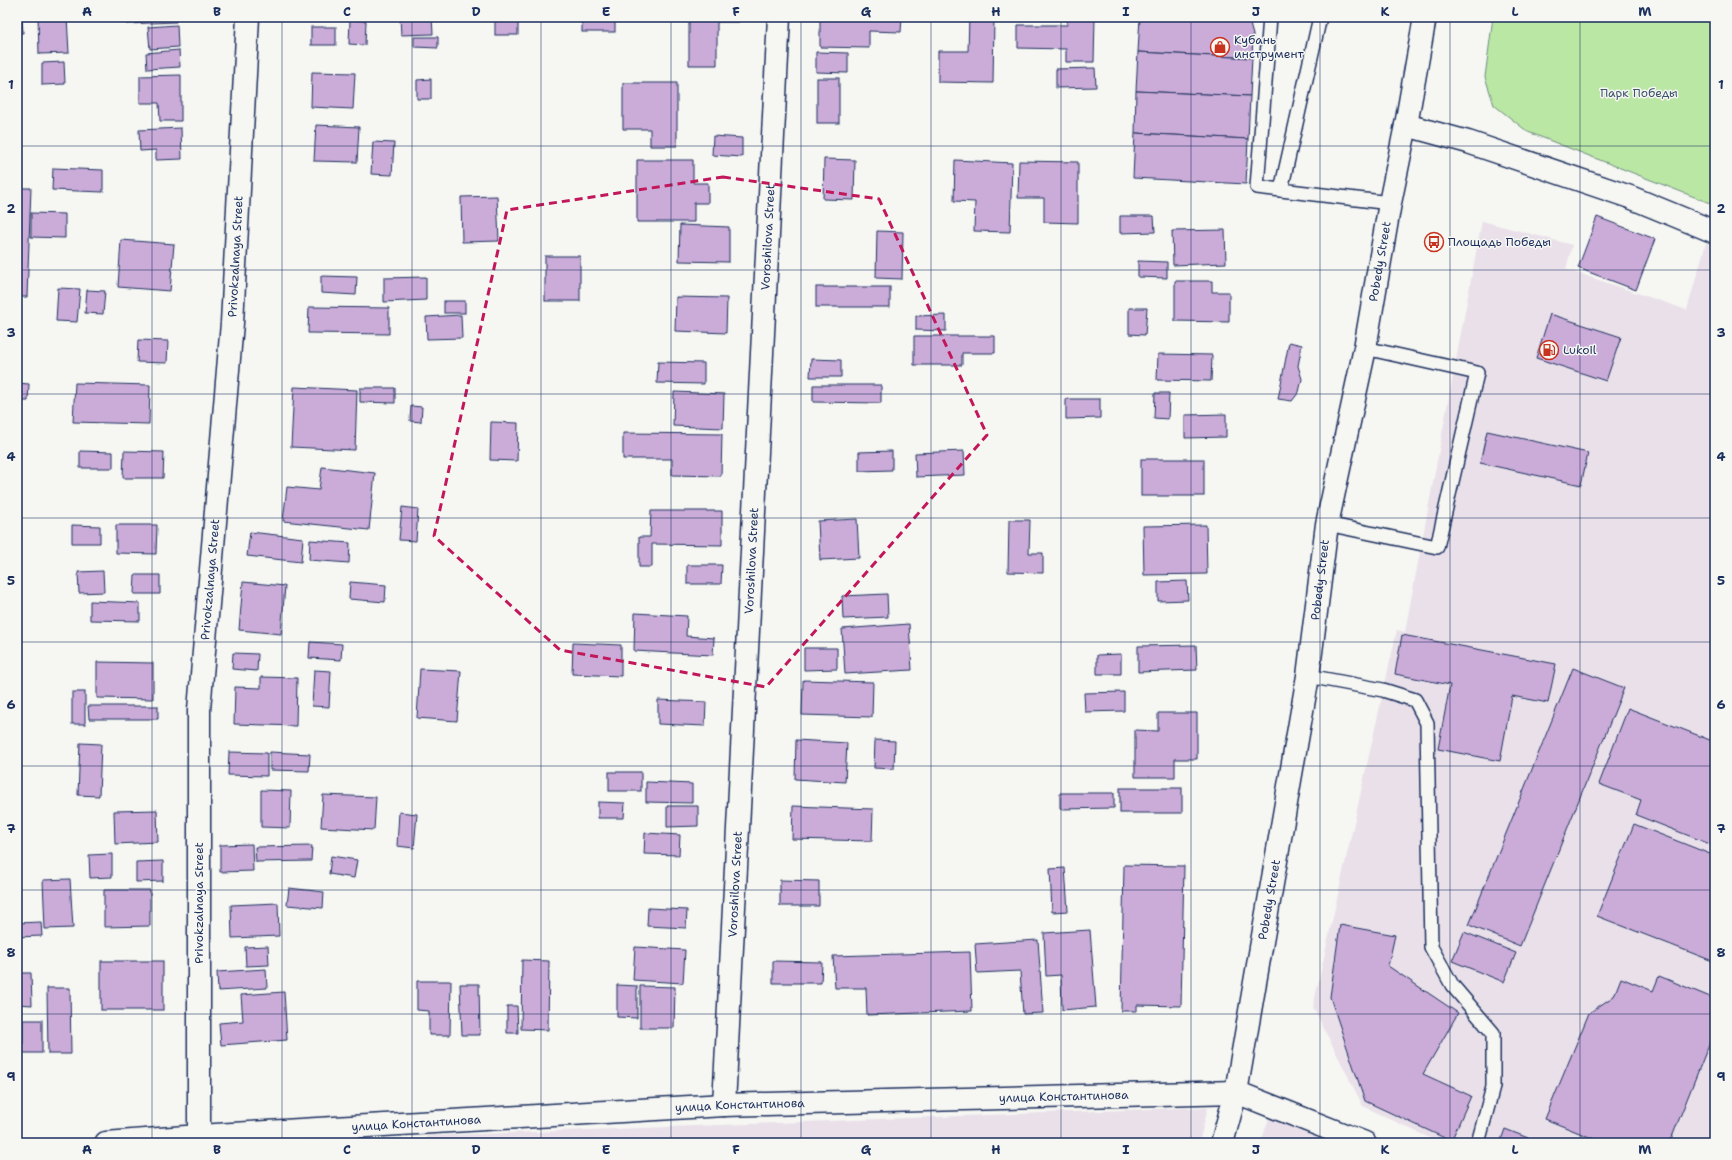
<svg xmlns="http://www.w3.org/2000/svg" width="1732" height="1160" font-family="'Shantell Sans',sans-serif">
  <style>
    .built { fill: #e9e0ea }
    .park { fill: #bbe7a4; stroke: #6b8b81 }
    .building { fill: #cbacd8; stroke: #1b2f5e }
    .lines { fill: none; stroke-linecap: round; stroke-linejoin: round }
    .lane-casing { stroke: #1b2f5e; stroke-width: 16 }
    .street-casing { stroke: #1b2f5e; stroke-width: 25 }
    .secondary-casing { stroke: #1b2f5e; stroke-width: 25 }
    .lane { stroke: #f6f6f2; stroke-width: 13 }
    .street { stroke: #f6f6f2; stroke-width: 22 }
    .secondary { stroke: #f6f6f2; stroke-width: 22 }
    .marked { fill: none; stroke: #c2185b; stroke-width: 3; stroke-dasharray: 8 5; stroke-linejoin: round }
    .grid { fill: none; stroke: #1b2f5e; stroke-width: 1; stroke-opacity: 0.55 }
    .labels { text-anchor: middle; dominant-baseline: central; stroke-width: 3; stroke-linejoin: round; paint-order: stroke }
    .poi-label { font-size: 12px; fill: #1b2f5e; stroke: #f6f6f2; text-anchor: start }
    .park-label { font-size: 12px; fill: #3b546c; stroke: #f6f6f2 }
    .street-label { font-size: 12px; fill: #1b2f5e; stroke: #f6f6f2 }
    .neatline { fill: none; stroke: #1b2f5e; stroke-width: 1.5 }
    .grid-label { font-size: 13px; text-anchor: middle; font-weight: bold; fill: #1b2f5e }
  </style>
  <rect width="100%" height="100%" fill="#f6f6f2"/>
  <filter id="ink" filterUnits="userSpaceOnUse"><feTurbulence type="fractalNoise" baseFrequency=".025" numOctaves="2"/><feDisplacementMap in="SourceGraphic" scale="8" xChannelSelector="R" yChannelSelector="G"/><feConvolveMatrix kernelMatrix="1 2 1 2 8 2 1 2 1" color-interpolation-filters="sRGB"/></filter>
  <g filter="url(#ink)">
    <g class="built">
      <path d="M1482 221 1572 245 1566 269 1687 310 1706 243 1715 246V1143H1440L1363 1106 1313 1007 1397 630 1405 632Z"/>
      <path d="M1208 1107 1199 1143H426V1136Z"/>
      <path d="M1269 1118 1329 1143H1261Z"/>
    </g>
    <path class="park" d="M1493 17H1715V205L1528 132 1494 105 1485 77Z"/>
    <g class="building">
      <path d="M17 17H22L23 33H17Z"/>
      <path d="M38 17H67L69 53 39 54Z"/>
      <path d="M126 17H176V22L126 24Z"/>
      <path d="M400 17H432L433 34 401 35Z"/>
      <rect x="495" y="17" width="23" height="18"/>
      <rect x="582" y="17" width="33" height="15"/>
      <path d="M646 17H686V18L646 19Z"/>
      <path d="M689 17H739V22H717V65H689Z"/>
      <path d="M820 17H902L901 32 869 31V48L820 47Z"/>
      <path d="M969 17H994L993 83 938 82V51H968Z"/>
      <path d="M1067 17H1095L1094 62H1066V49L1018 48V25H1067Z"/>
      <path d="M1140 17H1248L1253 35 1252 58 1138 52Z"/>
      <path d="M350 20 366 21 365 45 349 44Z"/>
      <path d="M177 25 178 47 150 49 148 27Z"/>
      <rect x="311" y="27" width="25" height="18"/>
      <path d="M414 37H438V48L414 47Z"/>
      <path d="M179 50 180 67 147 69 146 53Z"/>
      <path d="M816 52 848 53V73L816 72Z"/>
      <path d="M1138 52 1252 58 1250 96 1136 91Z"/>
      <path d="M64 62 65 84 42 85V63Z"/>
      <path d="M1095 68 1096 87 1056 88V69Z"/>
      <path d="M312 72 355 73 353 109 311 107Z"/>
      <path d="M181 75V121H160L159 103H140V76Z"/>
      <rect x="817" y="78" width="22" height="45"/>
      <path d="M431 79V99H417V80Z"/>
      <path d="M623 83H677V146H650V129H623Z"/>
      <path d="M1136 91 1250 96 1248 139 1135 133Z"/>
      <path d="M316 125 359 127 357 162 314 161Z"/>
      <path d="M181 128 182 159 156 160V150L140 151 139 130Z"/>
      <path d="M1135 133 1248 139 1246 184 1133 178Z"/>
      <path d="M713 136 742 138V157L712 155Z"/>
      <path d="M373 142 394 143 392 175 371 174Z"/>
      <path d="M824 159 855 160 854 200 823 199Z"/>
      <path d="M637 160H693V183H708V203H694V222H637Z"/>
      <path d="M955 160 1012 163 1010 232 974 231 975 202 954 201Z"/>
      <path d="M1019 161 1078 162V223L1044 222V198H1018Z"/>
      <path d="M53 168 103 170V192L52 190Z"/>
      <path d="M17 188H31L27 297H17Z"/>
      <path d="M497 196 499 241 462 242 461 197Z"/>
      <path d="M31 213 65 214V238L31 237Z"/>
      <path d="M1120 216H1154L1155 232 1120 233Z"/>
      <path d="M1597 217 1655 239 1636 290 1578 268Z"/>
      <path d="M680 225 729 227V262L679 261Z"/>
      <path d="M1225 230 1226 263 1173 265 1172 231Z"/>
      <path d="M877 231 903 232 902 279 876 278Z"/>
      <path d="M121 240 174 244 170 291 118 287Z"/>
      <rect x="545" y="256" width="35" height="45"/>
      <path d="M1138 261 1167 262V278L1138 277Z"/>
      <path d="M321 276 357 277 356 295 321 293Z"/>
      <path d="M426 277V300L384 302V278Z"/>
      <path d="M1175 281H1212V292H1229V322L1175 321Z"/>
      <rect x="816" y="287" width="74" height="20"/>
      <path d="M58 288 80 289 77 322 56 321Z"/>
      <path d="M87 290 105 291 103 314 85 313Z"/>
      <path d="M676 297 727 298 726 333 675 331Z"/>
      <rect x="444" y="301" width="21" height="12"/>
      <path d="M309 307 389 308V334L308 333Z"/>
      <path d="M1129 308H1147L1145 335 1129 334Z"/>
      <path d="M1550 314 1621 337 1606 381 1536 358Z"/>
      <path d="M461 315 462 338 427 339 426 317Z"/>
      <path d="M946 315V331L916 330V316Z"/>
      <path d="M914 336H995V353H962V365H914Z"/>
      <path d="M138 340 168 341 167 363 137 362Z"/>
      <path d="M1289 342 1302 345 1298 366 1302 379 1299 392 1292 401 1278 399Z"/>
      <path d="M1158 354 1212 355 1211 381 1157 380Z"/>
      <path d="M811 359 841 360V377H810Z"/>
      <path d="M658 362 704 363V384L657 383Z"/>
      <path d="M17 383 29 384 28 401H17Z"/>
      <path d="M75 383 150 385 149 424 73 422Z"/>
      <path d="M813 385H881V403L813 402Z"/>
      <path d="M294 387 357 390 355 450 291 447Z"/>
      <path d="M360 388H395V403L360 402Z"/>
      <path d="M674 392 724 394 723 428 673 426Z"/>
      <path d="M1155 393H1169L1168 419 1154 418Z"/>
      <path d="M1066 399H1100V418L1066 419Z"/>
      <path d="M411 406 422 407 421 422 410 421Z"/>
      <path d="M1226 414V437L1185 438V415Z"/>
      <path d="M491 422 518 423 517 461 490 460Z"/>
      <path d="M1487 431 1588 453 1581 485 1480 463Z"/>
      <path d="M623 433 722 434 721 476 672 475V459H623Z"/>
      <path d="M80 451 113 452V468H80Z"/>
      <path d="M124 451 164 452 163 478H123Z"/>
      <path d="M892 451V470L859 471V452Z"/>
      <path d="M964 451 965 475 916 477 915 453Z"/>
      <rect x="1141" y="459" width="63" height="37"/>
      <path d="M322 467 375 473 369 530 283 521 287 487 319 490Z"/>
      <path d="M402 507 418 509 416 541 399 540Z"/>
      <path d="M651 511H722V545L652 544V567H639V537H650Z"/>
      <path d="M857 519 859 558 820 560 818 521Z"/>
      <path d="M1009 520H1030L1029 553H1043V573L1008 572Z"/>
      <path d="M72 525 100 526V543H72Z"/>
      <path d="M116 525H157L156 554 116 553Z"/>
      <path d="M1206 525 1207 574 1144 575 1143 526Z"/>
      <path d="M250 532 303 538 301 562 247 556Z"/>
      <path d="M310 540 350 543 349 563 309 560Z"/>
      <path d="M687 565H722L721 584H687Z"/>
      <path d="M103 571 104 592 79 593 78 572Z"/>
      <path d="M135 575H160V594H134Z"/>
      <path d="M1187 581 1188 600 1158 601V582Z"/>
      <path d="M243 582 285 586 281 634 239 630Z"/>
      <path d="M350 582 386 585 385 602 349 599Z"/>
      <path d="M887 594 888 617 843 619 842 596Z"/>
      <path d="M90 601 140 603V621L90 620Z"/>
      <path d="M635 613 687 616 686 636 714 638 713 655 634 651Z"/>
      <path d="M909 624 912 670 845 674 842 629Z"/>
      <path d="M1402 635 1556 664 1548 703 1512 696 1500 761 1438 749 1450 685 1395 674Z"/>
      <path d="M310 642 342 644 341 660 309 658Z"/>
      <path d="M573 643 621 645V676L572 674Z"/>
      <path d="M1196 645 1197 670 1138 672V646Z"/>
      <path d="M804 648H837V669L804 670Z"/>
      <path d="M233 653 258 654 257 671 232 669Z"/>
      <path d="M1121 654V674H1097V655Z"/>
      <path d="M97 662 153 663V699L97 698Z"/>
      <path d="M1573 668 1624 688 1520 946 1469 925Z"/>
      <path d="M420 669 461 671 457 721 417 718Z"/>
      <path d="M314 670 331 671 329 707 312 706Z"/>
      <path d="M261 677 297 678 296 726 234 724 235 687 261 688Z"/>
      <path d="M803 680 873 682 872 717 802 715Z"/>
      <rect x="72" y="692" width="13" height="32"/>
      <path d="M1124 692V711L1085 712 1084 693Z"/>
      <path d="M658 700 706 702 705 726 658 724Z"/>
      <path d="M88 706H158V719H89Z"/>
      <path d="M1628 708 1715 742V846L1636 815 1641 800 1599 784Z"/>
      <path d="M1158 713H1197V759H1175V777H1135V730L1158 731Z"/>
      <path d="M796 740 847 743 845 782 795 779Z"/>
      <path d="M875 740 895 741 894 769 874 768Z"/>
      <path d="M80 743 101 744 99 796 78 795Z"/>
      <path d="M229 752 267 753V776L228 775Z"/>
      <path d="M270 752 310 754 309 771 270 770Z"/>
      <rect x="609" y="772" width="32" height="19"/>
      <path d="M646 782 692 784V803L646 802Z"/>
      <rect x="1120" y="788" width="62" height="25"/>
      <path d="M261 790 291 791 290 828 261 827Z"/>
      <path d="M1060 793H1114V808L1060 809Z"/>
      <path d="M323 795 376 797 374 830 321 827Z"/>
      <path d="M598 802 625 803 624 818H598Z"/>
      <path d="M667 806H698V826L667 827Z"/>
      <path d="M793 806 873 809 872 841 792 839Z"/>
      <path d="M157 810 158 842 115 844 114 811Z"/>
      <path d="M399 812 417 814 414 848 397 846Z"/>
      <path d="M1634 824 1715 856V962L1597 916Z"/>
      <path d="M645 833 680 835 679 855 644 854Z"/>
      <path d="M252 844 253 871 220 872V845Z"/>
      <path d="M312 846 311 861 256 862 255 847Z"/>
      <path d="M112 854V877L90 878 89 855Z"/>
      <path d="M331 856 357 860 354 878 329 874Z"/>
      <path d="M163 861V881L136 882V862Z"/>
      <path d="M1124 865 1184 866 1181 1006 1137 1005V1011H1121Z"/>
      <path d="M1065 868 1068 911 1052 912 1050 869Z"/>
      <path d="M70 879 73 928 45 929 43 880Z"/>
      <path d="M780 880 819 881V906H780Z"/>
      <path d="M289 888 324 892 323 908 287 905Z"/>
      <path d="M104 890H150V926L104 927Z"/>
      <path d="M278 903 279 936 232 938 231 905Z"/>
      <path d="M648 908 687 910 686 928 647 926Z"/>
      <path d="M41 922 42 936 17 937V923Z"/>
      <path d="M1340 925 1395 935 1388 966 1458 1013 1423 1074 1471 1096 1451 1141 1365 1101 1330 997Z"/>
      <path d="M1090 930 1096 1007 1062 1010 1061 975 1046 976 1044 933Z"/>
      <path d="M1464 932 1516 953 1504 982 1452 961Z"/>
      <path d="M1038 940 1043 1013 1023 1014 1020 971 977 973 975 944Z"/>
      <path d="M268 946 269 965 246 966 245 947Z"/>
      <path d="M635 947 685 950 683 983 633 980Z"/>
      <path d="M970 952 972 1011 867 1015 866 988H835L833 956Z"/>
      <path d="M522 960 549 961 548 1030 521 1029Z"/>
      <rect x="101" y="961" width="62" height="49"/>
      <path d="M773 961 822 962 821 983H773Z"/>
      <path d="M266 969 267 988 218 991 217 972Z"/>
      <path d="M17 973H31L32 1005 17 1004Z"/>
      <path d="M1659 976 1715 999V1029L1672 1137 1665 1143H1604L1545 1119 1589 1013 1614 996 1621 978 1653 991Z"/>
      <path d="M417 981H451L450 1035H429V1011L417 1010Z"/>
      <path d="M460 984H479L480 1035H462Z"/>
      <path d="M617 985 637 986V1018L617 1017Z"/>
      <path d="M640 986 675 987 674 1028H640Z"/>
      <path d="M47 988H70L71 1054H48Z"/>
      <path d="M284 992 287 1040 221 1045 219 1023 243 1021 241 995Z"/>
      <path d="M507 1006H517L518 1033H507Z"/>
      <rect x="23" y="1020" width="19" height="33"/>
      <path d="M1505 1129 1541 1143H1500Z"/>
    </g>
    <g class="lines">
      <defs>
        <g id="lane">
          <path d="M1270 17 1257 187 1281 190"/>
          <path d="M1320 17 1281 190 1390 203"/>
          <path d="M1327 524 1437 547 1477 373 1365 348"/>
          <path d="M1308 676 1383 690 1415 700 1427 723 1431 947 1452 985 1493 1033V1087L1478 1143"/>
        </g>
        <g id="street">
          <path d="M1406 125 1468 142 1630 197 1715 232"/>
          <path d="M1236 1092 1365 1143"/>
          <path id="s1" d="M724 1105 779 17"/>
          <path id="s2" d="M199 1143V710L232 323 248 17"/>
        </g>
        <g id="secondary">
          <path id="s3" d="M106 1143 199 1136 724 1105 1236 1092"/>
          <path id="s4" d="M1222 1143 1236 1092 1308 676 1327 524 1365 348 1390 203 1406 125 1425 17"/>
        </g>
      </defs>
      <use href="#lane" class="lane-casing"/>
      <use href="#street" class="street-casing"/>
      <use href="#secondary" class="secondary-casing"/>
      <use href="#lane" class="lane"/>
      <use href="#street" class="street"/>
      <use href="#secondary" class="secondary"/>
    </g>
  </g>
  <path class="marked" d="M723 177 879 199 987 435 766 687 560 650 434 536 507 210Z"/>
  <path class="grid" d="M152 17V1143M282 17V1143M412 17V1143M541 17V1143M671 17V1143M801 17V1143M931 17V1143M1061 17V1143M1191 17V1143M1320 17V1143M1450 17V1143M1580 17V1143M17 146H1715M17 270H1715M17 394H1715M17 518H1715M17 642H1715M17 766H1715M17 890H1715M17 1014H1715"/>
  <defs>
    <symbol id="shop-ring" viewBox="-11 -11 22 22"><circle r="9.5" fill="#f6f6f2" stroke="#c8321e" stroke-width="1.5"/><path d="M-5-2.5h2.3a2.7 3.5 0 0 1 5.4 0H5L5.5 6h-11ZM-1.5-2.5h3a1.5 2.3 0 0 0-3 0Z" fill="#c8321e"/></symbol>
    <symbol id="bus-ring" viewBox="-11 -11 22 22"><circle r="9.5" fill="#f6f6f2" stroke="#c8321e" stroke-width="1.5"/><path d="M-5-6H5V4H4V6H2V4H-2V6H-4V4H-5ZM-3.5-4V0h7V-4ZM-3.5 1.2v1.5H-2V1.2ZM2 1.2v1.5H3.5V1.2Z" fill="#c8321e"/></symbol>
    <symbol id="fuel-ring" viewBox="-11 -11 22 22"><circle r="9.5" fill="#f6f6f2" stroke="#c8321e" stroke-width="1.5"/><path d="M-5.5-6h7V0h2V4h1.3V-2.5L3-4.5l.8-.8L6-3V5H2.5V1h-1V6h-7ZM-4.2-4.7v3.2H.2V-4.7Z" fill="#c8321e"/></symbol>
  </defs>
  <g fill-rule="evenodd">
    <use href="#shop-ring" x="1209" y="36" width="22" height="22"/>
    <use href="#bus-ring" x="1423" y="231" width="22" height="22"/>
    <use href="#fuel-ring" x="1538" y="339" width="22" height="22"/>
  </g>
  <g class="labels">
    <g class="poi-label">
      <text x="1234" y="40">Кубань<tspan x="1234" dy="14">инструмент</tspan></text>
      <text x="1448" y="242">Площадь Победы</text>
      <text x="1563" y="350">Lukoil</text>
    </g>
    <g class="park-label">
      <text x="1639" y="93">Парк Победы</text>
    </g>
    <g class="street-label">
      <text stroke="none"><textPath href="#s1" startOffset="869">Voroshilova Street</textPath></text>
      <text stroke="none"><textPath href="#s2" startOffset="888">Privokzalnaya Street</textPath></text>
      <text stroke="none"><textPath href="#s4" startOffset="896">Pobedy Street</textPath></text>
      <text stroke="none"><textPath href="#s1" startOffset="545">Voroshilova Street</textPath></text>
      <text stroke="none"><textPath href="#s4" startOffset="572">Pobedy Street</textPath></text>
      <text stroke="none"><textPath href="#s2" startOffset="564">Privokzalnaya Street</textPath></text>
      <text stroke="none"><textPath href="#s1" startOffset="221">Voroshilova Street</textPath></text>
      <text stroke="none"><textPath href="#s4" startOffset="248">Pobedy Street</textPath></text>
      <text transform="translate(199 903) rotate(-90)">Privokzalnaya Street</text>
      <text stroke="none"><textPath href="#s3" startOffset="959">улица Константинова</textPath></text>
      <text stroke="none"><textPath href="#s3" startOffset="635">улица Константинова</textPath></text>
      <text stroke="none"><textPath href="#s3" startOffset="311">улица Константинова</textPath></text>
    </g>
  </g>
  <rect width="1732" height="1160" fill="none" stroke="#f6f6f2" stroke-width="44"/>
  <rect x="22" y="22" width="1688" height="1116" class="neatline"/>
  <g class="grid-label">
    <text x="87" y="16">A</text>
    <text x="217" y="16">B</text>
    <text x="347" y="16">C</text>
    <text x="476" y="16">D</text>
    <text x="606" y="16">E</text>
    <text x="736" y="16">F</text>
    <text x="866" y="16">G</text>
    <text x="996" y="16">H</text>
    <text x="1126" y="16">I</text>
    <text x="1256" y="16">J</text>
    <text x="1385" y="16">K</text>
    <text x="1515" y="16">L</text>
    <text x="1645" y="16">M</text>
    <text x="11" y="89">1</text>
    <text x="1721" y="89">1</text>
    <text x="11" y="213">2</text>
    <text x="1721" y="213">2</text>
    <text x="11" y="337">3</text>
    <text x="1721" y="337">3</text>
    <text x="11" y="461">4</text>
    <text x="1721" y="461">4</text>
    <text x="11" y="585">5</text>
    <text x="1721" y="585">5</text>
    <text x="11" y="709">6</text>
    <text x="1721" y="709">6</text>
    <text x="11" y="833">7</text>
    <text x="1721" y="833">7</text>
    <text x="11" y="957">8</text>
    <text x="1721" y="957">8</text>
    <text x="11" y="1081">9</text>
    <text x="1721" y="1081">9</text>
    <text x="87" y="1154">A</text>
    <text x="217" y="1154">B</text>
    <text x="347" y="1154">C</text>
    <text x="476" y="1154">D</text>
    <text x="606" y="1154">E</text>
    <text x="736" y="1154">F</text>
    <text x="866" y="1154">G</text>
    <text x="996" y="1154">H</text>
    <text x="1126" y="1154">I</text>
    <text x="1256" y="1154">J</text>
    <text x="1385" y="1154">K</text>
    <text x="1515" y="1154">L</text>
    <text x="1645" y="1154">M</text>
  </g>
</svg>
